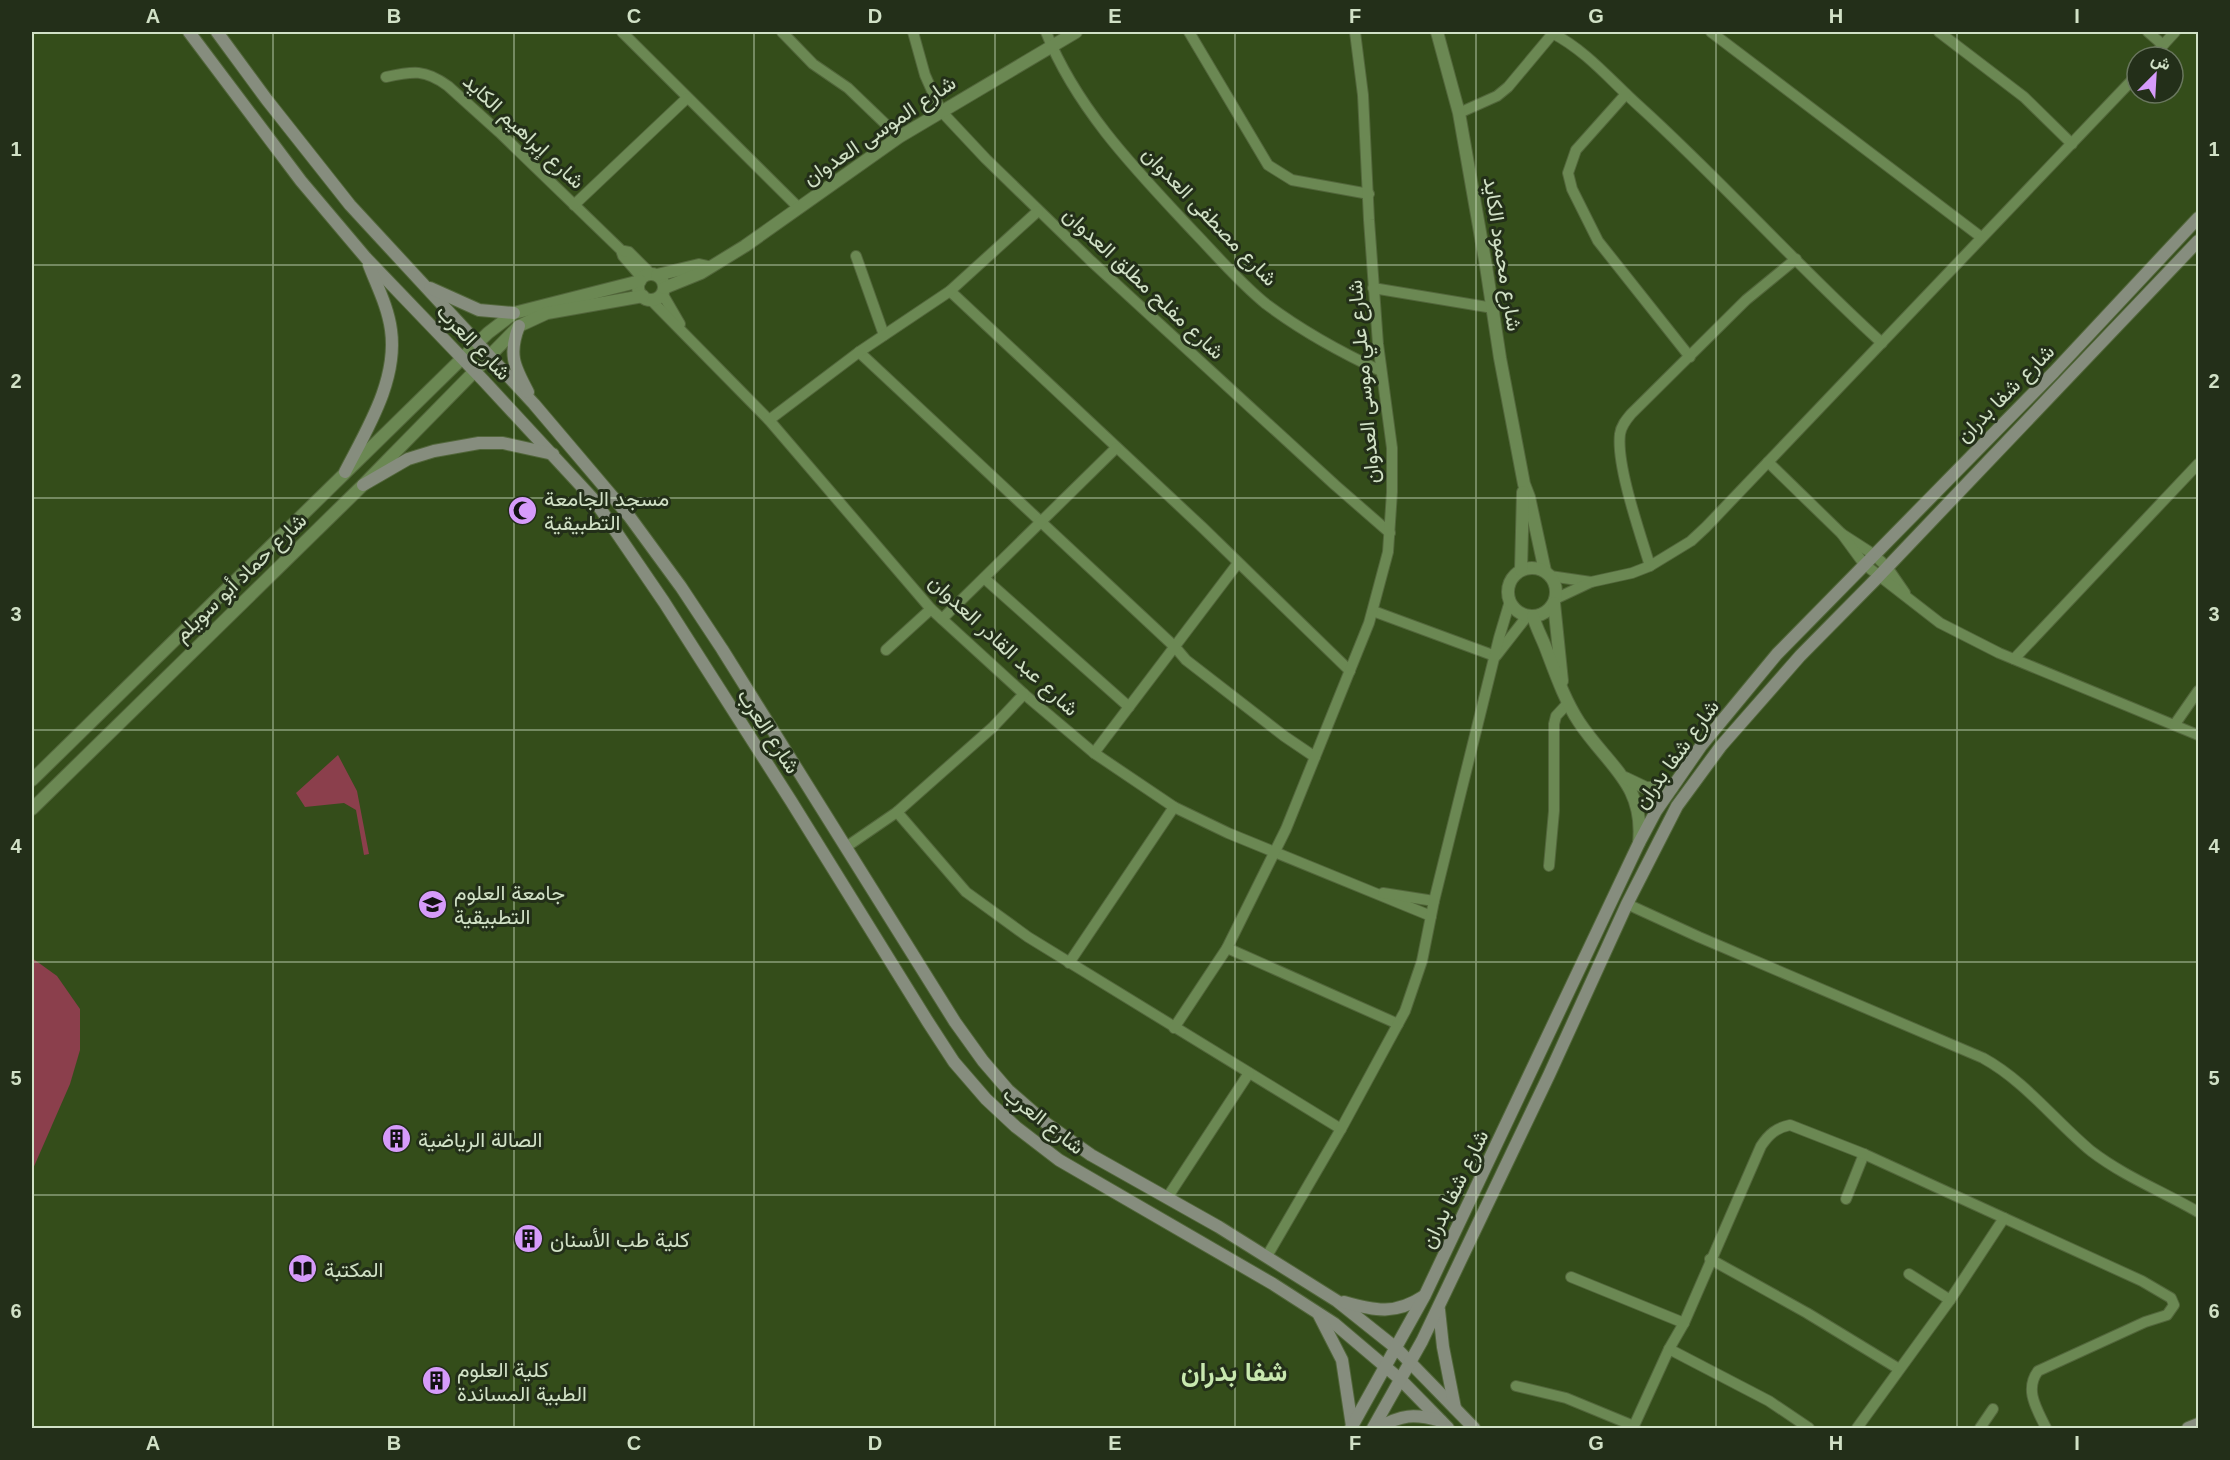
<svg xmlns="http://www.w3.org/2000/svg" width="2230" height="1460" font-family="Helvetica,Vazirmatn,sans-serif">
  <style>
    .green { fill: #8b3f4c }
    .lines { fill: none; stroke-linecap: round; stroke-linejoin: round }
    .minor-casing { stroke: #52663b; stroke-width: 12 }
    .tertiary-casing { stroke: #52663b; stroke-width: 14 }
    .secondary-casing { stroke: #52663b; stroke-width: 14 }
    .minor { stroke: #6b8853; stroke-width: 10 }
    .tertiary { stroke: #6b8853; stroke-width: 12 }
    .secondary { stroke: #868d7e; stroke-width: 12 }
    .grid { fill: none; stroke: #d1e1c6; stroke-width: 1.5; stroke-opacity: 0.55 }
    .labels { text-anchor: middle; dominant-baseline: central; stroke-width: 6; stroke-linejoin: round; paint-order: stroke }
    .street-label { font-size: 21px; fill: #d1e1c6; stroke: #232f19 }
    .poi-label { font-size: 21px; fill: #d1e1c6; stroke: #232f19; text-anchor: start }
    .district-label { font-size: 27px; font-weight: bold; fill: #c8e8af; stroke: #232f19 }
    .neatline { fill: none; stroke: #d1e1c6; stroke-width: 2 }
    .grid-label { font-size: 20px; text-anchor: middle; font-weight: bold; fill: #d1e1c6 }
  </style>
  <rect width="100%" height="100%" fill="#344d1a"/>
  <g class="green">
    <path d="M338 755 357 791 369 854 364 855 356 810 344 803 305 807 296 793Z"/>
    <path d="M32 958 57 976 80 1009V1050L70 1084 32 1171Z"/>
  </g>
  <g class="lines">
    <defs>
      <g id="minor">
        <path d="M622 32 799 208"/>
        <path d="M782 32 813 64 848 88 899 137"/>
        <path d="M913 32 925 75 941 111 986 159 1091 261 1335 485 1390 533"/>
        <path d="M1046 32C1077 110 1138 172 1195 233 1218 257 1240 283 1266 304 1302 331 1340 352 1381 371"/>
        <path d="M1189 32 1268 165 1292 180 1369 194"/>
        <path d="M1711 32 1981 237"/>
        <path d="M1939 32 2024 97 2072 144"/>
        <path d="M2148 32 2163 45"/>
        <path d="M1552 33C1587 51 1611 81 1639 106 1723 182 1798 267 1882 343"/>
        <path d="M2152 57 2175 32"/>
        <path d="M386 77C413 71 425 69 448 86L499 132 621 250 623 256 642 278"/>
        <path d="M1626 94 1576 150 1568 173 1572 189 1598 241 1690 357"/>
        <path d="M1459 113 1497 96 1508 87 1554 32"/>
        <path d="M574 205 687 98"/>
        <path d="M624 251 629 252 651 274"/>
        <path d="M856 256 884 335"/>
        <path d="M1373 288 1493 308"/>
        <path d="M950 291 1203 528 1350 671"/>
        <path d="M662 293 680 324"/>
        <path d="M650 299 769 420 931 609 1024 694 1094 753 1174 807 1228 833 1431 916"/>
        <path d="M859 352 1175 647 1186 660 1284 736 1315 757"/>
        <path d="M769 420 859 352 950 291 1038 211"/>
        <path d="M1768 462 1842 534 1873 554 1887 567 1905 593"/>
        <path d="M1842 534 1864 564 1940 623 1999 653 2198 735"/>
        <path d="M1650 566C1640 533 1616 465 1620 434 1621 426 1626 420 1631 414L1746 300 1796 259"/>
        <path d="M1550 576 1591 582"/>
        <path d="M984 578 1129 707"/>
        <path d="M1555 599 1591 582 1632 573 1650 566 1691 541 1706 527 2137 75"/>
        <path d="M1373 611 1495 656"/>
        <path d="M942 619 1116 448"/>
        <path d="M886 650 931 609"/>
        <path d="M1496 656 1528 615"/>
        <path d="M2014 659 2198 464"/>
        <path d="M2175 724 2198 691"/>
        <path d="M1094 753 1238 563"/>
        <path d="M897 812 966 892 1028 937 1341 1129"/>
        <path d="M846 847 897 812 993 727 1024 694"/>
        <path d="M1549 866 1554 811V724L1556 716 1568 703"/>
        <path d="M1383 893 1434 901"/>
        <path d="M1627 904 1699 937 1983 1058C2025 1081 2055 1121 2091 1151 2125 1177 2162 1191 2198 1212"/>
        <path d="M1227 948 1398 1024"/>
        <path d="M1069 963 1174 807"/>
        <path d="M1174 1028 1227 948 1286 829 1369 623 1388 552 1392 492V448L1378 344 1369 220 1363 95 1355 32"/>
        <path d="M1167 1198 1249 1073"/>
        <path d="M1846 1199 1864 1154"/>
        <path d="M2004 1218 2142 1281 2171 1298 2174 1305 2167 1315 2145 1322 2038 1371C2024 1390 2037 1409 2046 1428"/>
        <path d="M1267 1256 1341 1129 1405 1011 1422 961 1434 901 1499 638 1510 601"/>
        <path d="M1710 1259 1807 1313 1899 1369"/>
        <path d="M1909 1274 1950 1300"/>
        <path d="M1571 1277 1684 1323"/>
        <path d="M1669 1349 1769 1401 1809 1428"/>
        <path d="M1516 1386 1566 1398 1634 1426"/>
        <path d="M1633 1428 1669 1349 1684 1323 1761 1146C1769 1134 1776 1128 1790 1125L1864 1154 2004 1218 1950 1300 1857 1428"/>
        <path d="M1980 1428 1993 1409"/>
      </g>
      <g id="tertiary">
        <path d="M1437 32 1459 113 1486 266 1500 358 1524 484 1529 497 1545 571"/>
        <circle cx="651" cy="287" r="13"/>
        <path d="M657 275 699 265 708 267"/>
        <path d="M664 288 701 273 745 246 899 137 1076 32"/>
        <circle cx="1532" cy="592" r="24"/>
        <path d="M1521 570 1523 492"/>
        <path d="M1554 603 1562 681"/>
        <path d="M1533 616C1536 627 1541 636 1545 646 1555 672 1564 699 1579 722 1608 766 1645 784 1639 843"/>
        <path d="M1625 778 1646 788H1672"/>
        <path d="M32 780 488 333 514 313 640 281"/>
        <path d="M32 809 363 485 519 326 547 313 643 296"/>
      </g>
      <g id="secondary">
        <path d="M189 32 301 181 366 258 484 381 595 501 664 602 791 801 928 1022 954 1062 986 1099 1016 1127 1059 1160 1273 1284 1335 1324 1401 1380 1448 1428"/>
        <path d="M217 32 267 100 350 205 534 404 629 516 681 587 722 649 955 1022 983 1061 1008 1090 1047 1124 1091 1155 1219 1227 1337 1301 1396 1348 1474 1428"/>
        <path d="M430 288 479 310 514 313"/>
        <path d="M519 326C508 354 514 366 528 392"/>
        <path d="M345 472C367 429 398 380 391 330 388 307 377 286 369 265"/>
        <path d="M363 485 408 459 434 451 479 443H503L553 454"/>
        <path d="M1344 1302C1376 1311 1395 1315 1424 1296"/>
        <path d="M1439 1310 1443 1347 1455 1408"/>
        <path d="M1319 1315 1342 1360 1352 1426"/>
        <path d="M1351 1428 1425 1295 1639 843 1656 811 1701 746 1777 654 2054 372 2198 218"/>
        <path d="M1373 1428 1422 1341 1549 1075 1627 904 1677 806 1721 746 1800 656 1878 577 2198 241"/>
        <path d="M1377 1428C1402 1415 1413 1413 1441 1421"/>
        <path d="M2188 1428 2198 1424"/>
      </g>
    </defs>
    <use href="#minor" class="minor-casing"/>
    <use href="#tertiary" class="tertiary-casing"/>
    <use href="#secondary" class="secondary-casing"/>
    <use href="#minor" class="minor"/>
    <use href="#tertiary" class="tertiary"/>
    <use href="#secondary" class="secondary"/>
  </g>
  <path class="grid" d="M273 32V1428M514 32V1428M754 32V1428M995 32V1428M1235 32V1428M1476 32V1428M1716 32V1428M1957 32V1428M32 265H2198M32 498H2198M32 730H2198M32 962H2198M32 1195H2198"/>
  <defs>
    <symbol id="mosque-disc" viewBox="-11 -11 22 22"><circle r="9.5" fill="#d69bfa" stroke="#232f19"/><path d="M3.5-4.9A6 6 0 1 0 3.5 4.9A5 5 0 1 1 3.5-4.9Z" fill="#111"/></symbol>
    <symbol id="university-disc" viewBox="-11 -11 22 22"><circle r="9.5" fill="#d69bfa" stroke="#232f19"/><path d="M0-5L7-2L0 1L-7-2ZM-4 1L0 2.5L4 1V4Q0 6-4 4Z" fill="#111"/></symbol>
    <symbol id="building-disc" viewBox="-11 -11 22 22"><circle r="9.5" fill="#d69bfa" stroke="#232f19"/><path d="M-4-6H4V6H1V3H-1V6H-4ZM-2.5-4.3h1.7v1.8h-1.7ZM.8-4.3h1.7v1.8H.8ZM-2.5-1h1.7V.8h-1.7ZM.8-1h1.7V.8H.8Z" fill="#111"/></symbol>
    <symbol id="library-disc" viewBox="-11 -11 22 22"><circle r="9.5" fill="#d69bfa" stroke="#232f19"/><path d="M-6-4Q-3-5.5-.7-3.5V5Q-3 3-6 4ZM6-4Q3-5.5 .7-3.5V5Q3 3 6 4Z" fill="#111"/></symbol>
  </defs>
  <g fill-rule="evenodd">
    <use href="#mosque-disc" x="506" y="494" width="33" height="33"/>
    <use href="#university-disc" x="416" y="888" width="33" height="33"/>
    <use href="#building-disc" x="380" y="1122" width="33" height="33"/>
    <use href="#building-disc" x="512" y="1222" width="33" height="33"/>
    <use href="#library-disc" x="286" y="1252" width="33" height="33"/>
    <use href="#building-disc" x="420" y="1364" width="33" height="33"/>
  </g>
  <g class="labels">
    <g class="street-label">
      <text transform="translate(879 130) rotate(-34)">شارع الموسى العدوان</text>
      <text transform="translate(524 131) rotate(43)">شارع إبراهيم الكايد</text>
      <text transform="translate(1210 216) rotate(46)">شارع مصطفى العدوان</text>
      <text transform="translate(1503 254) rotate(81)">شارع محمود الكايد</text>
      <text transform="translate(1144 283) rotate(43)">شارع مفلح مطلق العدوان</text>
      <text transform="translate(474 342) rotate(46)">شارع العرب</text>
      <text transform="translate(1363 382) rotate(-95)">شارع علي موسى العدوان</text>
      <text transform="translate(2005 393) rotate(-45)">شارع شفا بدران</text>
      <text transform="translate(240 577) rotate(-44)">شارع حماد أبو سويلم</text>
      <text transform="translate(1004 645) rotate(43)">شارع عبد القادر العدوان</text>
      <text transform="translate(769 731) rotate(57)">شارع العرب</text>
      <text transform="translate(1676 754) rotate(-54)">شارع شفا بدران</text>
      <text transform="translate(1044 1120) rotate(38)">شارع العرب</text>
      <text transform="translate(1454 1189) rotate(-64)">شارع شفا بدران</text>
    </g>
    <g class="poi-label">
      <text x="544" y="498">مسجد الجامعة<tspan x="544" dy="24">التطبيقية</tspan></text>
      <text x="454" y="892">جامعة العلوم<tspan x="454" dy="24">التطبيقية</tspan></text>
      <text x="418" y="1139">الصالة الرياضية</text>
      <text x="550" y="1239">كلية طب الأسنان</text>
      <text x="324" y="1269">المكتبة</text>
      <text x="457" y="1369">كلية العلوم<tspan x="457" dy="24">الطبية المساندة</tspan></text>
    </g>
    <g class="district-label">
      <text x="1234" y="1372">شفا بدران</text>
    </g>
  </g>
  <rect width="2230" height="1460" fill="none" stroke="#232f19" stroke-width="66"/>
  <g transform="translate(2155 75) rotate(24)"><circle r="28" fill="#232f19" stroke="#69765e" stroke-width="1.5"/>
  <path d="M0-4.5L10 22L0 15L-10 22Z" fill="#d69bfa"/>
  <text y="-9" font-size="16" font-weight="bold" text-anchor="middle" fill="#d1e1c6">ش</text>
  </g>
  <rect x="33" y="33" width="2164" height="1394" class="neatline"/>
  <g class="grid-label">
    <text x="153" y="23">A</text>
    <text x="394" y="23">B</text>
    <text x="634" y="23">C</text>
    <text x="875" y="23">D</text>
    <text x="1115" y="23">E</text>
    <text x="1355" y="23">F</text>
    <text x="1596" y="23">G</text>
    <text x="1836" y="23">H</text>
    <text x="2077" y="23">I</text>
    <text x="16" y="156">1</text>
    <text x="2214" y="156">1</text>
    <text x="16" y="388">2</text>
    <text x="2214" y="388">2</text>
    <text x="16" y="621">3</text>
    <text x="2214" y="621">3</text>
    <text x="16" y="853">4</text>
    <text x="2214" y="853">4</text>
    <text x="16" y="1085">5</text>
    <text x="2214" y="1085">5</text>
    <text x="16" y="1318">6</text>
    <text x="2214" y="1318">6</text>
    <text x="153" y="1450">A</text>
    <text x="394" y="1450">B</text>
    <text x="634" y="1450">C</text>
    <text x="875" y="1450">D</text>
    <text x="1115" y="1450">E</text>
    <text x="1355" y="1450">F</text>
    <text x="1596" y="1450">G</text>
    <text x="1836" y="1450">H</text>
    <text x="2077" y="1450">I</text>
  </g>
</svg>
